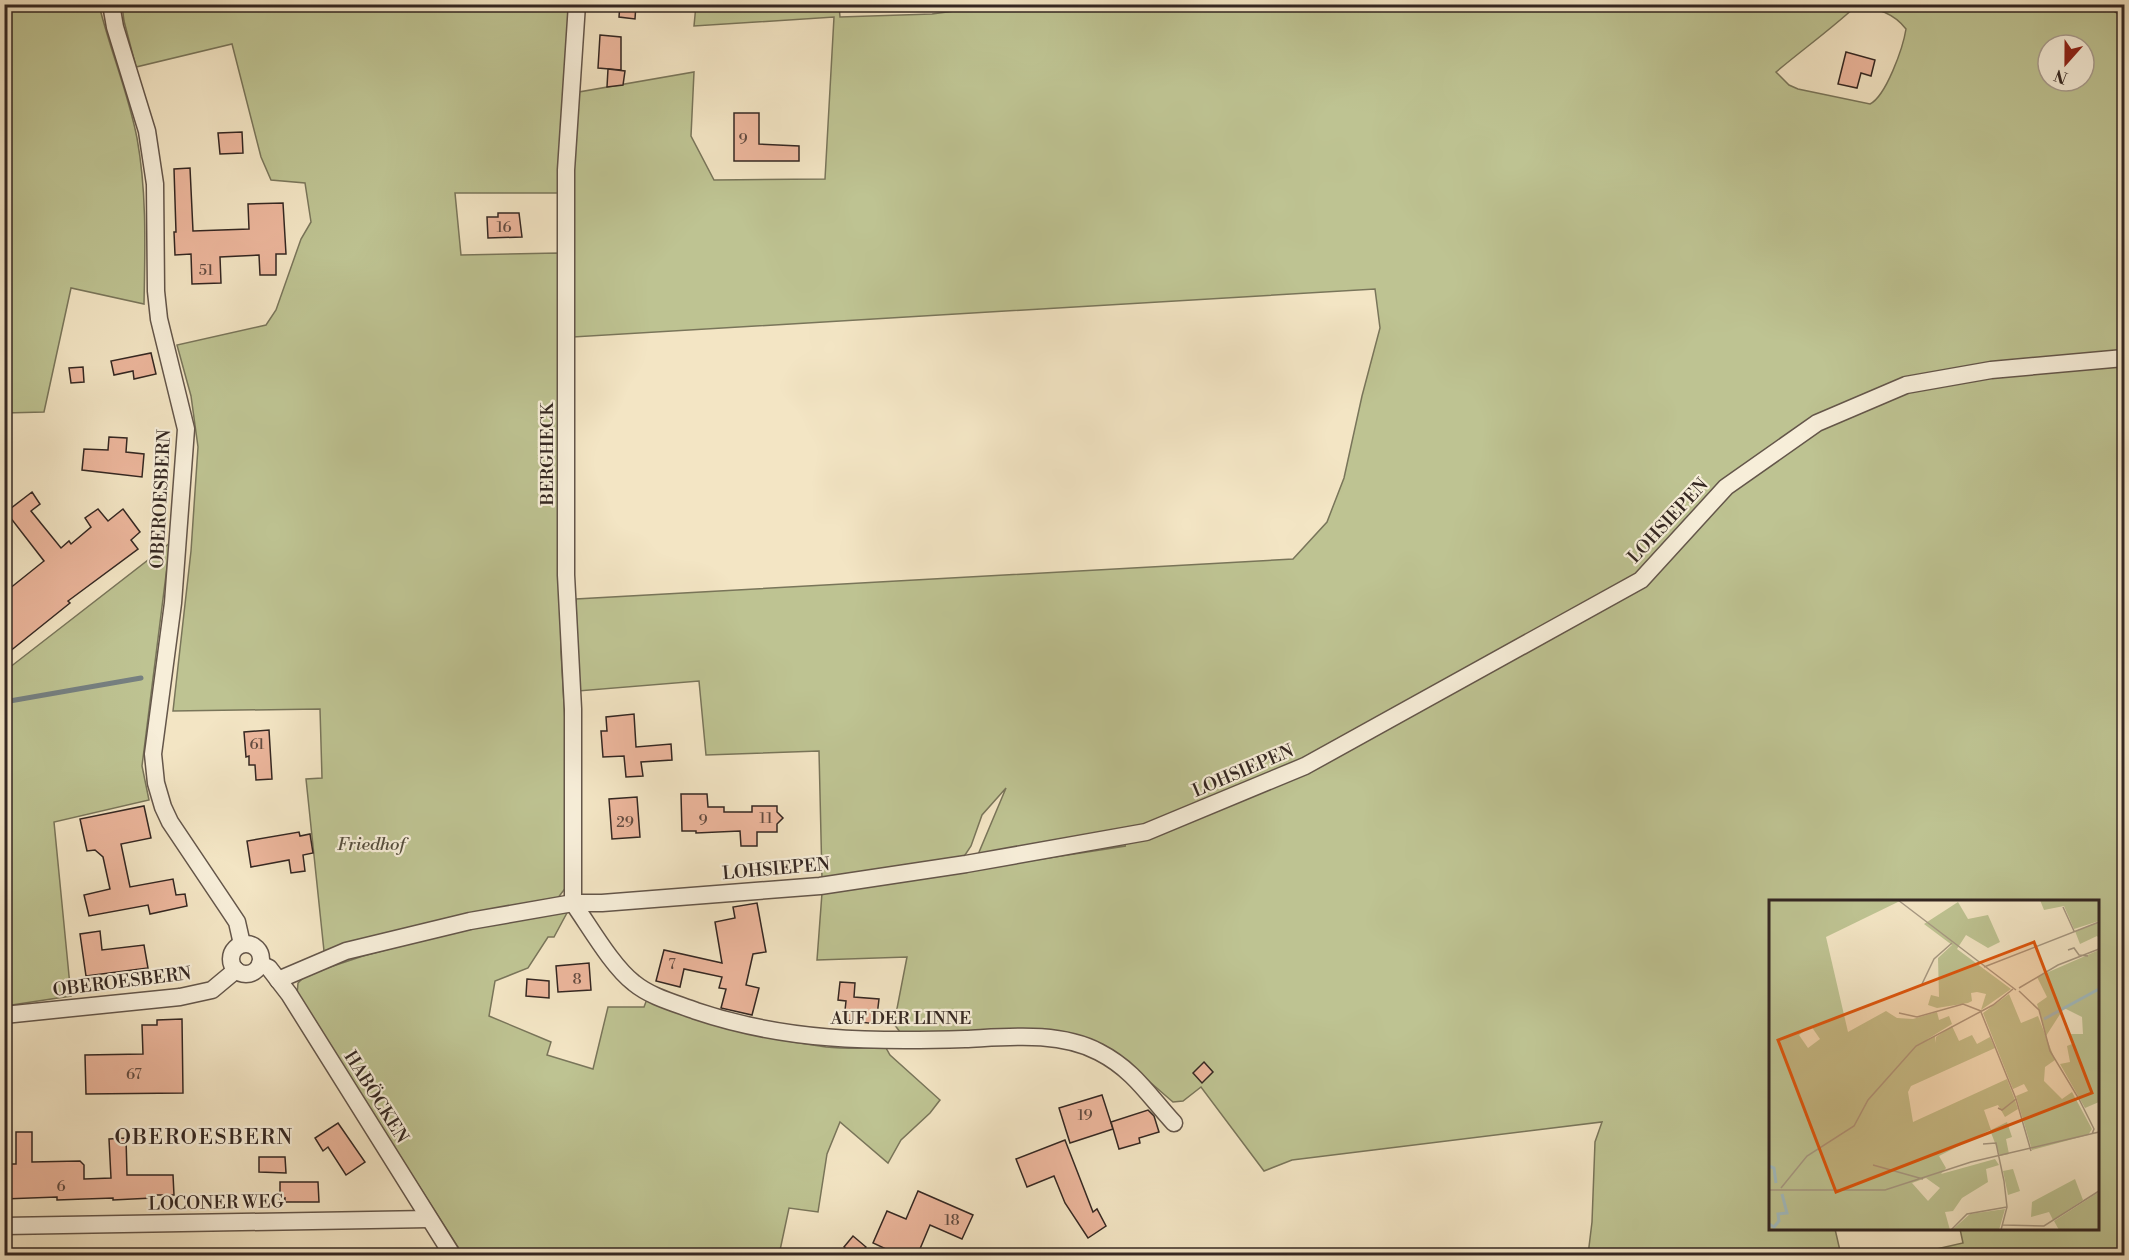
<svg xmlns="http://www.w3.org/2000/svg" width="2129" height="1260" font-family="'Libre Bodoni',serif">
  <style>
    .green { fill: #bec392; stroke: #79755a; stroke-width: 1.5; fill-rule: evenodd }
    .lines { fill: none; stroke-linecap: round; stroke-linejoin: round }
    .stream { stroke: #768081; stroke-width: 5 }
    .building { fill: #ecb69c; stroke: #342722; stroke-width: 1.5 }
    .minor-casing { stroke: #64564a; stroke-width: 19 }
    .minor { stroke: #f7eed9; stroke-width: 16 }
    .labels { text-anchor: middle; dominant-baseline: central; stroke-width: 4.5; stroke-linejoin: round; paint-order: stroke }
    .number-label { font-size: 15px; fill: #624b40 }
    .street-label { font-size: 18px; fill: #342722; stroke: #f7eed9 }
    .park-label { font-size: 18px; font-style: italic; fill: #564e3e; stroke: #f7eed9 }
    .quarter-label { font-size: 21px; letter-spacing: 1.5px; fill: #342722; stroke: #f7eed9 }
    .inset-river { fill: none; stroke: #a2bcc0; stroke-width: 3 }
    .inset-road { fill: none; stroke: #a79983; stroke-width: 1.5 }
    .view { fill: #df560d; fill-opacity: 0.15; stroke: #df560d; stroke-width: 3 }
    .inset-edge { fill: none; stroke: #342722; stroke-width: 3 }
  </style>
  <rect width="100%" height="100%" fill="#f3e5c4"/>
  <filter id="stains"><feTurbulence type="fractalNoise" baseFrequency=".00333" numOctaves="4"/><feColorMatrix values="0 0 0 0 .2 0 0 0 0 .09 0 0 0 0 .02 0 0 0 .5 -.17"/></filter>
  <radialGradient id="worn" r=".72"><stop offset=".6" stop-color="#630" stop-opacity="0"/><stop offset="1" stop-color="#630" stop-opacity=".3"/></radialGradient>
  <g class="green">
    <path d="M5 4 99 5C110 50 128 92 137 138 147 193 145 248 144 304L71 288 44 412 5 413Z"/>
    <path d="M1007 4 2124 5V1255H1910L1963 1243 1960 1229 2098 1228V902H1770V1228L1835 1229 1841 1255H1588L1592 1222 1595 1142 1602 1122 1292 1160 1264 1171 1201 1087 1183 1101 1173 1102 1136 1070 1092 1041 903 1036 894 1024 907 957 817 960 822 893 1126 846 977 857 1006 788 982 815 971 846 963 858 822 879 819 751 706 755 699 681 578 691 576 599 1293 559 1327 522 1344 478 1362 396 1380 328 1375 289 573 337 572 166 579 92 694 72 691 136 714 180 825 179 834 17 694 26 696 5H839L840 17 932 14ZM1855 7C1875 7 1893 12 1906 29 1903 48 1886 96 1870 104L1798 89 1789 85 1776 72C1802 50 1830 30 1855 7ZM2048 45H2084V81H2048Z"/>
    <path d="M122 5H572L559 193H455L461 255 558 253 561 652 567 756V886L557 899 435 923 324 951 306 779 322 778 320 709 173 711 191 551 198 447 191 396 177 345 266 325 276 310 301 239 311 222 305 183 271 180 261 157 232 44 136 67 124 21Z"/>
    <path d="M170 543 142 766 149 800 54 822 71 996 5 1006V671Z"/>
    <path d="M568 911 554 937H548L528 968 495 981 489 1016 551 1042 547 1055 593 1069 608 1007H644L647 999C704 1023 764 1039 826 1047 845 1049 866 1048 886 1048L890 1055 940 1100 930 1113 901 1140 888 1163 840 1122 827 1154 818 1212 789 1208 779 1255H463L297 995 298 983 306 975 363 956 461 930Z"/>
  </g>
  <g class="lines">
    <path class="stream" d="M4 702 141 678"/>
  </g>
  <g class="building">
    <path d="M620 4H636L635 19 619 17Z"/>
    <path d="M600 35 621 37V70L598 68Z"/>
    <path d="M1846 52 1875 60 1871 76 1861 73 1857 88 1838 84Z"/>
    <path d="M608 69 625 71 623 85 607 87Z"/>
    <path d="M734 113H759V144L799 146V161H734Z"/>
    <path d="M242 132 243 153 220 154 218 133Z"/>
    <path d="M190 168 193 231 249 229 248 204 283 203 286 254H276V275H260L259 255 220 257 221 283 192 284 191 254 175 255 174 232H176L174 169Z"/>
    <path d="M498 213H519L522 237 488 238 487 217H498Z"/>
    <path d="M151 353 156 374 134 379 133 371 114 375 111 361Z"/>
    <path d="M83 367 84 382 71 383 69 368Z"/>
    <path d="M109 437 127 438 126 452 144 454 142 477 82 470 84 449 108 450Z"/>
    <path d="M32 492 40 504 31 511 61 548 69 541 71 544 91 527 85 518 98 509 108 521 123 509 140 532 131 540 138 549 68 601 70 603 4 656V593L44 561 6 512Z"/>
    <path d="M634 714 636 747 671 744 672 760 641 762 643 776 626 777 624 756 603 757 601 731H607L606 717Z"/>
    <path d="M269 730 272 779 256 780 255 765H249V756L246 757 244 732Z"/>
    <path d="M681 794H707L708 807H724V812H752V806H777V812L783 818 777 824V832H757V846H741L740 831 696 833V831H682Z"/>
    <path d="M637 797 640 837 612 839 609 799Z"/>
    <path d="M144 806 151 838 121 844 130 887 173 879 176 895 185 894 187 906 150 914 148 905 89 916 84 895 110 889 103 857 95 850 87 851 80 819Z"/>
    <path d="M299 832 300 836 310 834 313 853 303 855 305 871 291 873 289 860 251 867 247 841Z"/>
    <path d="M757 903 766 952 753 954 746 985 759 988 752 1015 721 1008 726 989 719 988 722 977 684 969 680 987 656 981 664 950 722 963 715 922 735 918 733 907Z"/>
    <path d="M100 931 102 950 144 945 148 968 86 976 80 934Z"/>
    <path d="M589 963 591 990 558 992 556 966Z"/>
    <path d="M527 979 549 981V998L526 996Z"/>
    <path d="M840 982 855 983 854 997 879 999 876 1024 844 1020 846 1001 838 1000Z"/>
    <path d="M182 1019 183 1093 86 1094 85 1055 143 1054 142 1025H157V1020Z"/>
    <path d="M1204 1062 1213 1072 1202 1083 1193 1073Z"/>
    <path d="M1102 1095 1113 1129 1070 1143 1059 1108Z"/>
    <path d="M1148 1110 1154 1116 1159 1132 1139 1138 1140 1143 1119 1149 1111 1122Z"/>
    <path d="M338 1123 365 1162 346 1175 328 1147 323 1151 315 1138Z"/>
    <path d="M16 1132H32V1162L80 1161 84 1165V1179L111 1178 109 1139 126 1138 127 1175H173L174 1195H152V1198L113 1200V1198L57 1200V1197L4 1199V1164H16Z"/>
    <path d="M1065 1140 1093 1212 1097 1209 1106 1226 1088 1238 1065 1203 1054 1176 1027 1187 1016 1159Z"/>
    <path d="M259 1157H285L286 1173 259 1172Z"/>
    <path d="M280 1182H318L319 1202H285V1198L280 1199Z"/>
    <path d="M918 1191 973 1215 962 1239 930 1225 917 1256H901L873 1243 887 1211 906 1219Z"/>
    <path d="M853 1236 866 1247 859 1256H854L844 1247Z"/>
  </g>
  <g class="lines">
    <defs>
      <g id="minor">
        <path d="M111 4 115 27 147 131 155 184 156 291 159 319 186 429 173 603 153 754 156 783 163 807 170 822 227 907 237 922 242 944"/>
        <path d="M2119 4 2124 7"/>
        <path d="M573 903V709L566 575V170L577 4"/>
        <path d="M573 903C590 927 612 966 634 983 651 997 675 1003 696 1011 785 1041 871 1042 965 1039 1008 1037 1059 1031 1099 1052 1134 1070 1149 1096 1174 1123"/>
        <circle cx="246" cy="959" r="15"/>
        <path d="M260 964 269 968 289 994 453 1256"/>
        <path d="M278 980 346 951 470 921 573 903H602L820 886 966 864 1146 832 1305 766 1641 580 1726 487 1817 423 1906 385 1991 370 2124 358"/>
        <path d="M4 1015 180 997 212 990 236 970"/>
        <path d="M4 1226 429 1219"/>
      </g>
    </defs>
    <use href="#minor" class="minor-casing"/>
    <use href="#minor" class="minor"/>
  </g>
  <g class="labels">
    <g class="number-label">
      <text x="743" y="139">9</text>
      <text x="504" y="227">16</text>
      <text x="206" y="270">51</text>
      <text x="257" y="744">61</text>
      <text x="766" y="818">11</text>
      <text x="703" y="820">9</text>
      <text x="625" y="822">29</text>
      <text x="672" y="964">7</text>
      <text x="577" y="979">8</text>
      <text x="134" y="1074">67</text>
      <text x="1085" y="1115">19</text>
      <text x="61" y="1186">6</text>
      <text x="952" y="1220">18</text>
    </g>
    <g class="street-label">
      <text transform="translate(547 454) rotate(-90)">BERGHECK</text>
      <text transform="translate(161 499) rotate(-87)">OBEROESBERN</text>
      <text transform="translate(1668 521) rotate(-47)">LOHSIEPEN</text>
      <text transform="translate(1243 771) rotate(-23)">LOHSIEPEN</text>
      <text transform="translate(776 869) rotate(-5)">LOHSIEPEN</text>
      <text transform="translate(122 982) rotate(-7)">OBEROESBERN</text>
      <text x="901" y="1018">AUF DER LINNE</text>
      <text transform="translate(376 1097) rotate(58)">HABÖCKEN</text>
      <text transform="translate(216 1203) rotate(-1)">LOCONER WEG</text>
    </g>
    <g class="park-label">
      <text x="371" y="844">Friedhof</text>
    </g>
    <g class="quarter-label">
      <text x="204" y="1138">OBEROESBERN</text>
    </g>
  </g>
  <g transform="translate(1769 900)">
    <rect width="330" height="330" fill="#f3e5c4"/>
    <path d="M0 0H133L57 37 79 132 117 111 128 118 144 119 168 112 170 120 180 116 183 124 157 140 166 136V143L167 137 183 126 190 141 203 135 208 144 221 137 226 148 142 186 139 192 144 222 238 179 246 200 249 209 236 217 229 205 215 210 222 230 238 222 243 237 237 239 240 254 231 256 221 230 170 256 177 268 172 274 226 259 230 265 217 269 219 282 193 298 184 311 176 312 181 330H0ZM42 126 51 139 39 148 30 135ZM157 278 171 288 159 301 143 283ZM271 0H330V21L305 29 295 6 275 10ZM189 2 199 19 219 15 231 42 219 48 197 35 188 49 242 89 212 110 217 94 208 92 202 93 203 101 199 103 168 108 159 105 162 95 170 97 169 58 183 45 155 24ZM330 22V38L328 36 311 44 306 31ZM330 50V202L316 208 291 164 301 162 298 146 303 144 302 134H314L313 117 295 108 277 136 268 104 278 97 268 77ZM240 94 252 123 269 116 286 160 276 167 275 181 293 199 303 192 323 229 319 235 263 250 247 196 259 191 255 184 244 189 214 113ZM244 269 251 291 239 295 234 271ZM306 279 314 300 284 320 280 312 262 317 263 302ZM330 292V330H290L285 321ZM236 309 230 330H183L201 314Z" fill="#bec392" fill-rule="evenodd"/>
    <path class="inset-river" d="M275 119 330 89M0 266 5 268 7 283M0 324 5 327 10 321 9 314 18 313 13 294"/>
    <path class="inset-road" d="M129 0 247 90M294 7 305 31M299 50 305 48 310 55 319 56M215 67 330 22M153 84 165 59 183 43M250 88 289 65 330 49M250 91 270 110 281 151 310 199 325 229 323 234M212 112 247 199 262 251M130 113 148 117 194 104 212 111M229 208 233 210 247 199M214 244 227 243 235 281 238 307 232 330M104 265 154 279M12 288 38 256 85 226 99 200 147 146 224 105 244 89M0 290H116L202 262 330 232M234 325 275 326 330 291M182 330 198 314 238 307"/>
    <path class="view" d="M265 42 323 193 67 292 9 140Z"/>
    <rect width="330" height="330" class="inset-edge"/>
  </g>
  <rect width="2129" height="1260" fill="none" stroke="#f3e5c4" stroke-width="24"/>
  <rect x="6" y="6" width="2117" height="1248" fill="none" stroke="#342722" stroke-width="3"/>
  <rect x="12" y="12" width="2105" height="1236" fill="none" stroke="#342722" stroke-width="1.5"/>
  <g transform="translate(2066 63) rotate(201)"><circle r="28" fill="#f7eed9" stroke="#a99e90" stroke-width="1.5"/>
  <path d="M0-4.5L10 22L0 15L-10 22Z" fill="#8f2418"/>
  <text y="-9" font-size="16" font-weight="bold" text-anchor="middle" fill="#342722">N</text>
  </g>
  <rect width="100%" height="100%" filter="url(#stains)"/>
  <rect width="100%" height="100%" fill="url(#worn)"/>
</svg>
